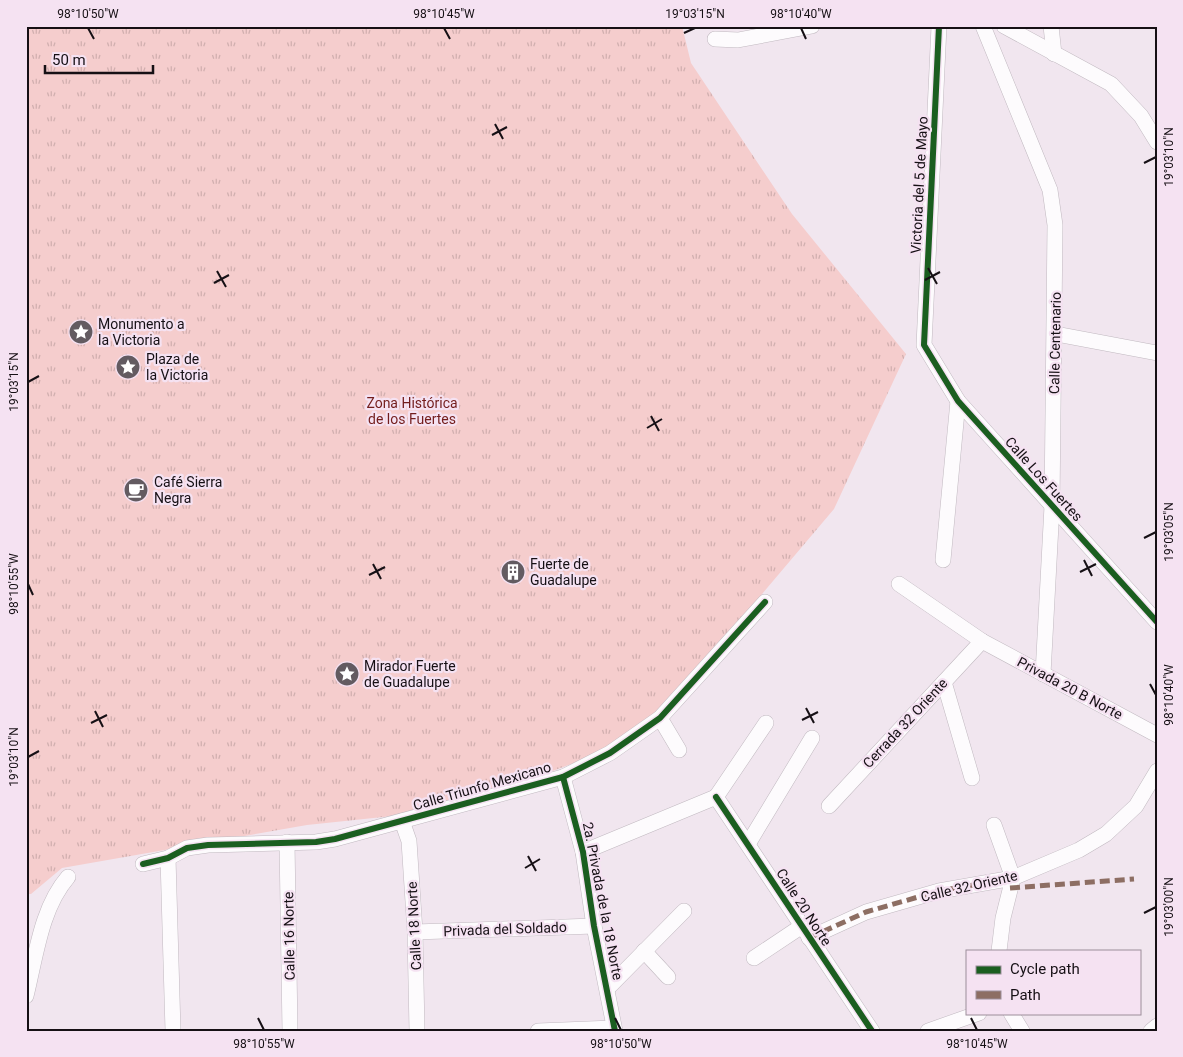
<svg xmlns="http://www.w3.org/2000/svg" width="1183" height="1057" font-family="Roboto,sans-serif">
  <style>
    .park { fill: url(#park-tufts) }
    .lines { fill: none; stroke-linecap: round; stroke-linejoin: round }
    .minor-casing { stroke: #c1b9c0; stroke-width: 16 }
    .minor { stroke: #fdfbfd; stroke-width: 15 }
    .quiet { stroke: #8d6e63; stroke-width: 5; stroke-dasharray: 10 5; stroke-linecap: butt }
    .cycleway-casing { stroke: #f5e2f2; stroke-width: 9 }
    .cycleway { stroke: #1b5e20; stroke-width: 6 }
    .ticks { fill: none; stroke: #161015; stroke-width: 2 }
    .labels { text-anchor: middle; dominant-baseline: central; stroke-width: 4.5; stroke-linejoin: round; paint-order: stroke }
    .street-label { font-size: 14px; fill: #161015; stroke: #f5e2f2 }
    .poi-label { font-size: 14px; fill: #161015; stroke: #f5e2f2; text-anchor: start }
    .park-label { font-size: 14px; fill: #731d1c; stroke: #f5e2f2 }
    .neatline { fill: none; stroke: #161015; stroke-width: 2 }
    .ticks-label { font-size: 12px; text-anchor: middle; fill: #161015 }
  </style>
  <defs>
    <pattern id="park-tufts" width="24" height="20" patternUnits="userSpaceOnUse" patternTransform="scale(1.25)"><rect width="24" height="20" fill="#f5cdcd"/><path d="M3 7l-1-3M5 7V3M7 7l1-3M15 17l-1-3M17 17v-4M19 17l1-3" fill="none" stroke="#d1afaf"/></pattern>
  </defs>
  <rect width="100%" height="100%" fill="#f1e6ef"/>
  <path class="park" d="M26 26H682L691 63 792 214 906 354 834 509 663 711 595 755 513 786 421 813 307 825 62 868 31 894H26Z"/>
  <g class="lines">
    <defs>
      <g id="minor">
        <path d="M939 26 924 345 958 401 1157 622"/>
        <path d="M983 26 1050 190 1055 225 1052 506 1043 674"/>
        <path d="M1004 26 1111 84 1141 116 1157 142"/>
        <path d="M1051 26 1054 54"/>
        <path d="M715 39 738 40 812 26"/>
        <path d="M1056 334 1157 353"/>
        <path d="M943 560 958 401"/>
        <path d="M899 584 982 641 1157 735"/>
        <path d="M944 682 972 778"/>
        <path d="M660 718 679 750"/>
        <path d="M563 777 583 852 594 926 615 1031"/>
        <path d="M716 797 872 1031"/>
        <path d="M716 797 766 723"/>
        <path d="M829 806 982 641"/>
        <path d="M402 821 409 841 415 932 417 1031"/>
        <path d="M994 825 1013 878"/>
        <path d="M287 842 290 1031"/>
        <path d="M748 844 812 738"/>
        <path d="M583 852 716 797"/>
        <path d="M168 858 173 1031"/>
        <path d="M143 864 168 858 187 848 208 845 316 842 335 839 563 777 610 753 660 718 765 602"/>
        <path d="M415 932 594 926"/>
        <path d="M809 938 866 912 939 891 1013 878 1079 850 1106 834 1136 806 1157 771"/>
        <path d="M644 951 668 977"/>
        <path d="M999 951 1003 918 1013 878"/>
        <path d="M754 958 802 926"/>
        <path d="M608 988 684 911"/>
        <path d="M26 996C36 956 41 908 68 877"/>
        <path d="M1011 1013 1022 1031"/>
        <path d="M538 1031 613 1028"/>
        <path d="M928 1031 979 1013"/>
        <path d="M1151 1031 1157 1026"/>
      </g>
    </defs>
    <use href="#minor" class="minor-casing"/>
    <use href="#minor" class="minor"/>
    <g class="quiet">
      <path d="M1010 888 1134 879"/>
      <path d="M809 938 866 912 939 891 1013 878"/>
    </g>
    <defs>
      <g id="cycleway">
        <path d="M939 26 924 345 958 401 1157 622"/>
        <path d="M563 777 583 852 594 926 615 1031"/>
        <path d="M716 797 872 1031"/>
        <path d="M143 864 168 858 187 848 208 845 316 842 335 839 563 777 610 753 660 718 765 602"/>
      </g>
    </defs>
    <use href="#cycleway" class="cycleway-casing"/>
    <use href="#cycleway" class="cycleway"/>
  </g>
  <path class="ticks" d="M88 28 94 39M444 28 450 39M801 28 806 39M684 33 695 28M495 124 503 139M492 135 507 127M1144 163 1156 157M928 268 937 284M217 271 226 287M925 280 940 272M214 283 229 275M28 382 39 376M651 416 659 431M647 428 662 419M1144 538 1156 532M1084 560 1092 576M373 564 381 579M1080 572 1096 564M369 575 385 567M28 584 33 595M1150 684 1156 695M806 708 814 723M95 711 103 727M802 720 818 712M91 723 107 715M28 757 39 751M528 856 536 871M525 868 540 859M1144 913 1156 907M258 1018 264 1030M615 1018 621 1030M971 1018 977 1030"/>
  <defs>
    <symbol id="sight-disc" viewBox="-11 -11 22 22"><circle r="9.5" fill="#635b61" stroke="#f5e2f2"/><path d="M0-6L1.8-2.2L6-1.7L2.9 1.2L3.7 5.4L0 3.3L-3.7 5.4L-2.9 1.2L-6-1.7L-1.8-2.2Z" fill="#fff"/></symbol>
    <symbol id="cafe-disc" viewBox="-11 -11 22 22"><circle r="9.5" fill="#635b61" stroke="#f5e2f2"/><path d="M-5.5-4.5H6V0H3Q3 3.5 0 3.5H-2.5Q-5.5 3.5-5.5 0ZM3-3.2v2h1.7v-2ZM-6 4.5H4V6H-6Z" fill="#fff"/></symbol>
    <symbol id="building-disc" viewBox="-11 -11 22 22"><circle r="9.5" fill="#635b61" stroke="#f5e2f2"/><path d="M-4-6H4V6H1V3H-1V6H-4ZM-2.5-4.3h1.7v1.8h-1.7ZM.8-4.3h1.7v1.8H.8ZM-2.5-1h1.7V.8h-1.7ZM.8-1h1.7V.8H.8Z" fill="#fff"/></symbol>
  </defs>
  <g fill-rule="evenodd">
    <use href="#sight-disc" x="67" y="318" width="28" height="28"/>
    <use href="#sight-disc" x="114" y="353" width="28" height="28"/>
    <use href="#cafe-disc" x="122" y="476" width="28" height="28"/>
    <use href="#building-disc" x="499" y="558" width="28" height="28"/>
    <use href="#sight-disc" x="333" y="660" width="28" height="28"/>
  </g>
  <g class="labels">
    <g class="street-label">
      <text transform="translate(919 185) rotate(-87)">Victoria del 5 de Mayo</text>
      <text transform="translate(1055 343) rotate(-89)">Calle Centenario</text>
      <text transform="translate(1044 479) rotate(48)">Calle Los Fuertes</text>
      <text transform="translate(1070 688) rotate(28)">Privada 20 B Norte</text>
      <text transform="translate(905 723) rotate(-47)">Cerrada 32 Oriente</text>
      <text transform="translate(482 786) rotate(-16)">Calle Triunfo Mexicano</text>
      <text transform="translate(969 886) rotate(-13)">Calle 32 Oriente</text>
      <text transform="translate(603 901) rotate(79)">2a. Privada de la 18 Norte</text>
      <text transform="translate(804 907) rotate(57)">Calle 20 Norte</text>
      <text transform="translate(414 926) rotate(-93)">Calle 18 Norte</text>
      <text transform="translate(505 929) rotate(-2)">Privada del Soldado</text>
      <text transform="translate(289 936) rotate(-91)">Calle 16 Norte</text>
    </g>
    <g class="poi-label">
      <text x="98" y="324">Monumento a<tspan x="98" dy="16">la Victoria</tspan></text>
      <text x="146" y="359">Plaza de<tspan x="146" dy="16">la Victoria</tspan></text>
      <text x="154" y="482">Café Sierra<tspan x="154" dy="16">Negra</tspan></text>
      <text x="530" y="564">Fuerte de<tspan x="530" dy="16">Guadalupe</tspan></text>
      <text x="364" y="666">Mirador Fuerte<tspan x="364" dy="16">de Guadalupe</tspan></text>
    </g>
    <g class="park-label">
      <text x="412" y="403">Zona Histórica<tspan x="412" dy="16">de los Fuertes</tspan></text>
    </g>
  </g>
  <rect width="1183" height="1057" fill="none" stroke="#f5e2f2" stroke-width="55"/>
  <rect x="966" y="950" width="175" height="65" fill="#f5e2f2" stroke="#9c8e9a"/>
  <rect x="976" y="966" width="25" height="8" fill="#1b5e20" stroke="#9c8e9a"/>
  <text x="1010" y="974" font-size="15" fill="#161015">Cycle path</text>
  <rect x="976" y="991" width="25" height="8" fill="#8d6e63" stroke="#9c8e9a"/>
  <text x="1010" y="1000" font-size="15" fill="#161015">Path</text>
  <path d="M45 65v8h108v-8" fill="none" stroke="#161015" stroke-width="2.5"/>
  <text x="52" y="65" font-size="15" fill="#161015" stroke="#f5e2f2" stroke-width="4" paint-order="stroke">50 m</text>
  <rect x="28" y="28" width="1128" height="1002" class="neatline"/>
  <g class="ticks-label">
    <text x="88" y="18">98°10'50"W</text>
    <text x="444" y="18">98°10'45"W</text>
    <text x="695" y="18">19°03'15"N</text>
    <text x="801" y="18">98°10'40"W</text>
    <text transform="translate(1169 157) rotate(-90)" y="4">19°03'10"N</text>
    <text transform="translate(14 382) rotate(-90)" y="4">19°03'15"N</text>
    <text transform="translate(1169 532) rotate(-90)" y="4">19°03'05"N</text>
    <text transform="translate(14 584) rotate(-90)" y="4">98°10'55"W</text>
    <text transform="translate(1169 695) rotate(-90)" y="4">98°10'40"W</text>
    <text transform="translate(14 757) rotate(-90)" y="4">19°03'10"N</text>
    <text transform="translate(1169 907) rotate(-90)" y="4">19°03'00"N</text>
    <text x="264" y="1048">98°10'55"W</text>
    <text x="621" y="1048">98°10'50"W</text>
    <text x="977" y="1048">98°10'45"W</text>
  </g>
</svg>
